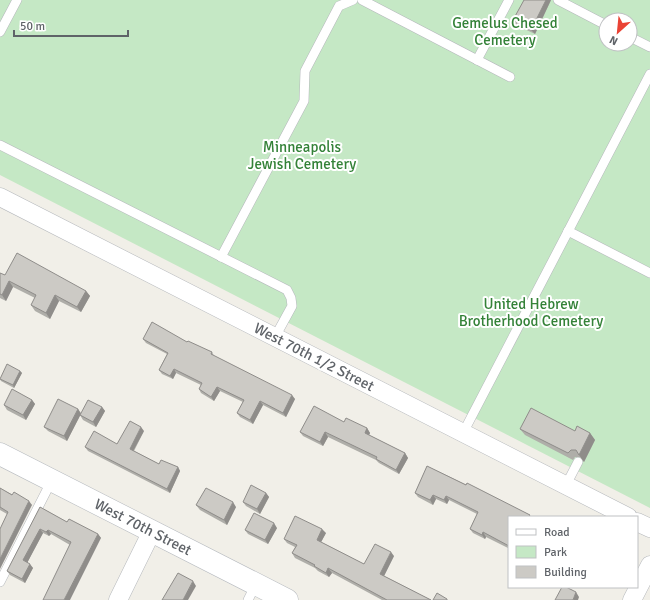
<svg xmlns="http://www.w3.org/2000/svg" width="650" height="600" font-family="Signika,sans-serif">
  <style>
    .green { fill: #c5e8c5; fill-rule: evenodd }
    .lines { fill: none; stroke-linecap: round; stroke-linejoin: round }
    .lane-casing { stroke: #b5b8bc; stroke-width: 10 }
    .street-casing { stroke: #b5b8bc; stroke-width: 19 }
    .secondary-casing { stroke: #b6babf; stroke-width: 23 }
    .lane { stroke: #fff; stroke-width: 9 }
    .street { stroke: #fff; stroke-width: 18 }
    .secondary { stroke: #fff; stroke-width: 22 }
    .wall { fill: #afaea9 }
    .shaded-wall { fill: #8f8d8a }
    .building { fill: #cccac5; stroke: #8f8d8a }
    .labels { text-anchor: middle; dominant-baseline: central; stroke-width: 4; stroke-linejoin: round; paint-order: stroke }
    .park-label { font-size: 15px; fill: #348238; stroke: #fff }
    .street-label { font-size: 15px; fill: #5f6368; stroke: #fff }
  </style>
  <rect width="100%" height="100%" fill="#f1efe8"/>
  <path class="green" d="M0 0H650V508L0 175ZM606 20H630V44H606Z"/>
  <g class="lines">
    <defs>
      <g id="lane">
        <path d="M362 0 510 77"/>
        <path d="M558 0 606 25"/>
        <path d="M0 32 17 0"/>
        <path d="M630 37 650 47"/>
        <path d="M477 60 509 0"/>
        <path d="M0 145 287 290 291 298 292 306 275 337"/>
        <path d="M568 231 650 273"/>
        <path d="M221 257 304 101 305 71 339 6 353 0"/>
        <path d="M463 433 650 74"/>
        <path d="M566 485 578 462"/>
        <path d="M0 582 52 480"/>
        <path d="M248 600 256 584"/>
      </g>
      <g id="street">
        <path d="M0 197 628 517"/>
        <path d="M637 522 650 528"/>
        <path d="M118 600 152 531"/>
        <path d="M632 600 650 565"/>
      </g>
      <path id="secondary" d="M0 454 287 600"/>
    </defs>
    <use href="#lane" class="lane-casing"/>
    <use href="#street" class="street-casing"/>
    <use href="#secondary" class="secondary-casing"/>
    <use href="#lane" class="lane"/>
    <use href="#street" class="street"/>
    <use href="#secondary" class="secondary"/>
  </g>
  <g class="wall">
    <path d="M524 0H551L535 34 516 25 513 20Z"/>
    <path d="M0 273 5 275 86 291 90 296 81 312 59 301 50 319 35 311 31 305 35 298 13 287 6 301 0 298Z"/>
    <path d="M143 339 187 342 212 352 214 356 295 399 286 417 263 405 253 424 240 417 237 413 243 402 220 391 214 401 201 393 199 389 201 385 176 373 173 379 162 374 159 370 167 354 146 343Z"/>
    <path d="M20 371 22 373 14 388 1 381 0 379Z"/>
    <path d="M32 400 35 404 26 420 7 410 4 405Z"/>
    <path d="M102 407 105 411 96 427 83 420 80 415 67 441 48 431 44 427 78 409 81 413Z"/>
    <path d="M344 422 367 428 370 433 369 435 405 453 408 458 399 474 379 463 376 460 328 437 323 446 303 436 300 432Z"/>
    <path d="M520 429 575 431 590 433 595 440 584 462 580 457H575L573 460 525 435Z"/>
    <path d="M144 431 134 451 159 464 178 467 180 471 170 493 88 451 85 447 117 444Z"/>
    <path d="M427 466 530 515 531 517H509V550L508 548 486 537 485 539 473 533 470 529 477 514 449 500 447 504 436 499 433 505 418 497 415 493Z"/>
    <path d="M0 488 32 505 7 514 0 510Z"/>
    <path d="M266 493 269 497 260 514 246 506 243 502Z"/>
    <path d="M196 505 236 507 227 525 200 510Z"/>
    <path d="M40 507 67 522 98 534 101 538 70 545 51 534 49 536 43 533 27 563 33 568 25 583 10 575 7 571Z"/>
    <path d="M277 528 268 544 248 534 245 530Z"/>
    <path d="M326 533 321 542 364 564 394 556 384 576 431 600H382L332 573 329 577 318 571 315 568 295 558 292 553 295 547 287 543 284 539Z"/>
  </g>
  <g class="shaded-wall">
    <path d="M546 0H551L535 34 531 30Z"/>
    <path d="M9 281 13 287 6 301 2 295Z"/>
    <path d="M86 291 90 296 81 312 77 307Z"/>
    <path d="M55 295 59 301 50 319 46 313Z"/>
    <path d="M174 369 176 373 173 379 170 376Z"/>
    <path d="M20 371 22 373 14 388 13 385Z"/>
    <path d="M217 387 220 391 214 401 211 397Z"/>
    <path d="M292 395 295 399 286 417 283 413Z"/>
    <path d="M32 400 35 404 26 420 23 415Z"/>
    <path d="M260 401 263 405 253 424 250 420Z"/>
    <path d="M102 407 105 411 96 427 93 422Z"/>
    <path d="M78 409 81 414 67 441 64 436Z"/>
    <path d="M141 427 144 431 132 453 130 449Z"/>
    <path d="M367 428 370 433 368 437 365 433Z"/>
    <path d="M325 432 328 437 323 446 320 442Z"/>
    <path d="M590 433 595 440 584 462 579 455Z"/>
    <path d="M405 453 408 458 399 474 396 470Z"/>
    <path d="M178 467 180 471 170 493 167 489Z"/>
    <path d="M266 493 269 497 260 514 257 509Z"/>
    <path d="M433 495 436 499 433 505 430 500Z"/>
    <path d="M446 496 449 500 447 504 444 500Z"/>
    <path d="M29 501 32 505 0 569V559Z"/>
    <path d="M233 502 236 507 227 525 224 520Z"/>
    <path d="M274 523 277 528 268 544 265 540Z"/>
    <path d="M40 529 43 533 26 565 23 560Z"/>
    <path d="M322 529 326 533 320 544 317 540Z"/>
    <path d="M48 530 51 534 49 536 46 532Z"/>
    <path d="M483 532 486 537 485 539 482 535Z"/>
    <path d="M98 534 101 538 70 600H64Z"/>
    <path d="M391 552 394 556 383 578 380 574Z"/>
    <path d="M30 564 33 568 25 583 22 579Z"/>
    <path d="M328 568 332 573 329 577 326 573Z"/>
    <path d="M193 581 196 586 188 600H183Z"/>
    <path d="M576 592 579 597 578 600H573Z"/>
  </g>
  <g class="building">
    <path d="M524 0H546L531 30 513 20Z"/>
    <path d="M17 253 86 291 77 307 55 295 46 313 31 305 36 295 9 281 2 295 0 294V273L5 275Z"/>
    <path d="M152 322 187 342 188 341 212 352 211 354 292 395 283 413 260 401 250 420 237 413 244 400 217 387 211 397 199 389 202 383 174 369 170 376 159 370 168 353 143 339Z"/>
    <path d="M7 364 20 371 13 385 0 379Z"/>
    <path d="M12 389 32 400 23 415 4 405Z"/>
    <path d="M58 399 78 409 64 436 44 427Z"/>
    <path d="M88 400 102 407 93 422 80 415Z"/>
    <path d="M314 406 344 422 346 418 367 428 365 433 405 453 396 470 376 459 377 457 325 432 320 442 300 432Z"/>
    <path d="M531 408 575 431 577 426 590 433 579 455 576 450H571L568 453 520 429Z"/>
    <path d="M130 421 141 427 130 449 159 464 161 460 178 467 167 489 85 447 94 431 117 444Z"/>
    <path d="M427 466 466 485 467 483 530 515 529 516 530 517H509V546L483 532 482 535 470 529 478 512 446 496 444 500 433 495 430 500 415 493Z"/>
    <path d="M251 485 266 493 257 509 243 502Z"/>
    <path d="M0 488 12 495 14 492 29 501 0 559V529L8 512 0 507Z"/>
    <path d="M206 488 233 502 224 520 196 505Z"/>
    <path d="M40 507 67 522 69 519 98 534 64 600H43L71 542 48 530 46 532 40 529 23 560 30 564 22 579 7 571Z"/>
    <path d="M254 513 274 523 265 540 245 530Z"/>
    <path d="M295 516 322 529 317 540 364 564 375 544 391 552 380 574 431 600H387L328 568 326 573 314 566 315 565 292 553 297 545 284 539Z"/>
    <path d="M178 573 193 581 183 600H162Z"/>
    <path d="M562 587H566L576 592 573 600H555Z"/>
    <path d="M437 593 447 599V600H433Z"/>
  </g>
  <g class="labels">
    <g class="park-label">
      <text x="505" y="23">Gemelus Chesed<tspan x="505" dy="17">Cemetery</tspan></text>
      <text x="302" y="147">Minneapolis<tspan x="302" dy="17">Jewish Cemetery</tspan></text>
      <text x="531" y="304">United Hebrew<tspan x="531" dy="17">Brotherhood Cemetery</tspan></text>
    </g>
    <g class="street-label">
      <text transform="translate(314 357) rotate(27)">West 70th 1/2 Street</text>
      <text transform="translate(143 527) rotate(27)">West 70th Street</text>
    </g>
  </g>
  <rect x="508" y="516" width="130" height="72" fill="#ffffff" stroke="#bfc1c3"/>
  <rect x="516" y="529" width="20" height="6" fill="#ffffff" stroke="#bfc1c3"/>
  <text x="544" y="536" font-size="12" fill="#5f6368">Road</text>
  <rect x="516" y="546" width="20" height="12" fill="#c5e8c5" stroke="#bfc1c3"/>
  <text x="544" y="556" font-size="12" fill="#5f6368">Park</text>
  <rect x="516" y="566" width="20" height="12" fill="#cccac5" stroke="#bfc1c3"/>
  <text x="544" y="576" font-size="12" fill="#5f6368">Building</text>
  <g transform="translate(618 32) rotate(207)"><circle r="19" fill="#ffffff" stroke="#bfc1c3"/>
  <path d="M0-3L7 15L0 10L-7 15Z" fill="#ea4335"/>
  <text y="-6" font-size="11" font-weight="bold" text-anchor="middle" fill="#5f6368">N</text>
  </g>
  <path d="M14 30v6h114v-6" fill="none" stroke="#5f6368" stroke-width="2"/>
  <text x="20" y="30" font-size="12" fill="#5f6368" stroke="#ffffff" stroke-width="3" paint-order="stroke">50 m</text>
</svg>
